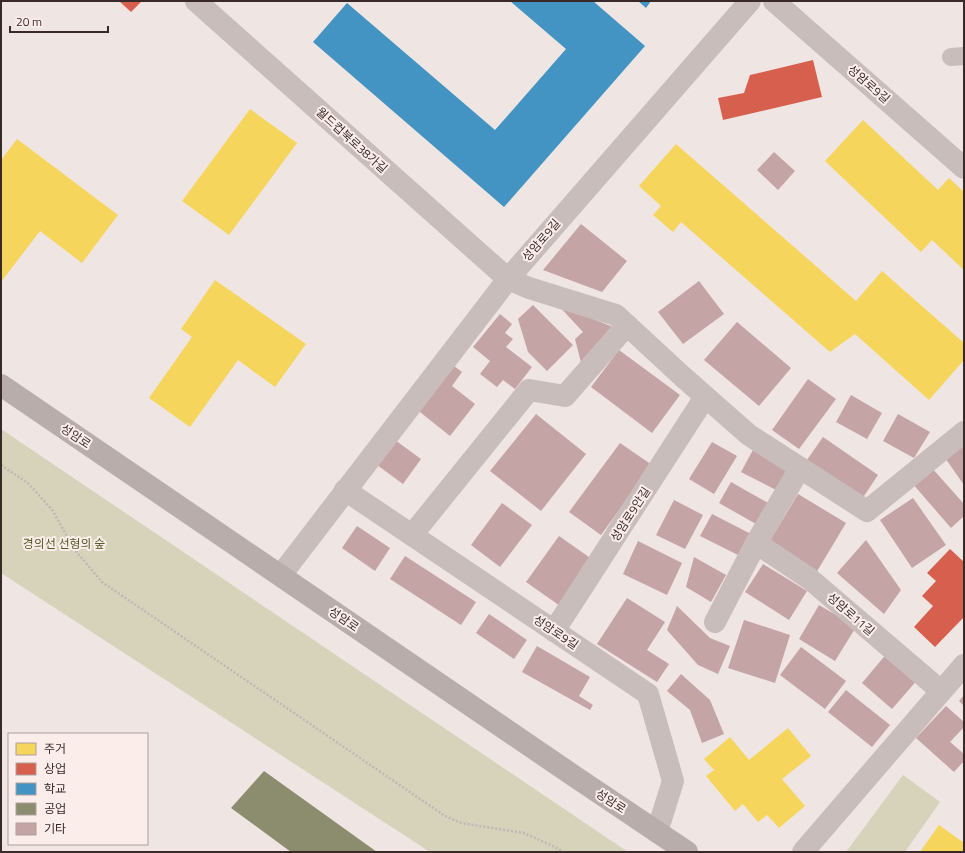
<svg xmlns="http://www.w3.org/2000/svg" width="965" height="853" font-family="'Titillium Web','Noto Sans KR',sans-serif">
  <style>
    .green { fill: #d7d3bb }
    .homes { fill: #f6d55c }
    .shops { fill: #d6604d }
    .schools { fill: #4393c3 }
    .industry { fill: #8c8c6e }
    .building { fill: #c4a4a4 }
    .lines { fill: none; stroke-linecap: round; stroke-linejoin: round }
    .path { stroke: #c1b6b4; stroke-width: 2.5; stroke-dasharray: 2 2; stroke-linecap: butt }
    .lane { stroke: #c9bdbb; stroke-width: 18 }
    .street { stroke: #c9bdbb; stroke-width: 22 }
    .secondary { stroke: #b9adac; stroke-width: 22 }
    .labels { text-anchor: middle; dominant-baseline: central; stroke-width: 4; stroke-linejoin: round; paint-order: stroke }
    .street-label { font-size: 12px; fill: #3a2929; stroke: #fbeeea }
    .park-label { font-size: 12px; fill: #575a2a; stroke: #fbeeea }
  </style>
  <rect width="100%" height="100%" fill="#efe5e2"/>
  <g class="green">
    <path d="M1 429 628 852H430L1 573Z"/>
    <path d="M903 775 940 802 905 852H846Z"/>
  </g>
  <g class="homes">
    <path d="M250 109 297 143 229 235 182 201Z"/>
    <path d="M863 120 938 190 949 178 964 192V270L932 240 921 252 825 161Z"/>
    <path d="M17 139 118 215 82 263 40 231 1 282V160Z"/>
    <path d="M676 144 856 301 882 271 964 343V360L929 400 855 334 830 352 681 222 673 232 653 215 661 206 639 186Z"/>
    <path d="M215 280 306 344 275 387 238 360 190 427 149 398 192 337 181 329Z"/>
    <path d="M788 728 811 756 782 779 805 806 779 828 767 815 758 822 743 804 735 811 706 776 714 770 704 759 730 737 749 760Z"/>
    <path d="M939 825 964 843V852H920Z"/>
  </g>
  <g class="shops">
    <path d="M119 1H142L131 12Z"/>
    <path d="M813 60 822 97 723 120 718 98 744 93 750 75Z"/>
    <path d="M950 549 964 562V617L935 647 914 627 933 606 922 596 936 581 927 573Z"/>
  </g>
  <g class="schools">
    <path d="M510 1H593L645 46 504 207 313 42 347 3 495 130 566 49Z"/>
    <path d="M638 1H651L646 8Z"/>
  </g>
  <path class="industry" d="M264 771 377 852H291L231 808Z"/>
  <g class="building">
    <path d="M774 152 795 171 778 190 757 170Z"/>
    <path d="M581 224 627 261 602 292 543 270Z"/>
    <path d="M699 281 724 314 683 344 658 312Z"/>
    <path d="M533 305 573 345 547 371 528 352 518 319Z"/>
    <path d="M558 305 618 329 583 370 575 339 583 332Z"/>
    <path d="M500 314 512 324 505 333 513 339 506 347 532 367 515 389 503 380 497 387 480 374 490 361 473 347Z"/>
    <path d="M737 322 791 368 759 406 704 360Z"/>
    <path d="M619 350 680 395 652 433 591 387Z"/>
    <path d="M450 363 462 372 452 386 475 404 450 436 415 408Z"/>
    <path d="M808 379 836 399 799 449 772 430Z"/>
    <path d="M851 395 882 413 867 439 836 422Z"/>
    <path d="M536 414 586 454 541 511 490 471Z"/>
    <path d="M898 414 930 432 914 458 883 441Z"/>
    <path d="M823 437 878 475 862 499 807 460Z"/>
    <path d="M395 440 421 459 403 484 377 465Z"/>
    <path d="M964 440V485L943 455Z"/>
    <path d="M712 442 737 456 714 494 689 479Z"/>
    <path d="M620 443 652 465 601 535 569 512Z"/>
    <path d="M754 448 791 467 778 491 741 472Z"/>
    <path d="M931 467 964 504V516L951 528 912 483Z"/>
    <path d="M731 482 768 503 756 524 719 503Z"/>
    <path d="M798 494 846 523 816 573 768 544Z"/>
    <path d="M913 498 946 545 912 568 880 520Z"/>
    <path d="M674 500 703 515 685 549 656 535Z"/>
    <path d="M502 503 532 525 500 567 471 545Z"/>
    <path d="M712 514 751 534 740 556 700 536Z"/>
    <path d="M357 526 390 548 375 571 342 548Z"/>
    <path d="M559 536 596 562 563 608 526 582Z"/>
    <path d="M866 540 901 590 884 614 837 573Z"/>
    <path d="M638 541 682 563 667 595 623 574Z"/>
    <path d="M405 556 476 602 461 625 390 579Z"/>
    <path d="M694 557 726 575 711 602 686 587Z"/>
    <path d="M763 564 807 591 789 620 745 592Z"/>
    <path d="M627 598 665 622 647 650 669 664 657 682 597 644Z"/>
    <path d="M819 605 856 627 835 661 799 639Z"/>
    <path d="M677 606 710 638 730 646 718 674 698 665 667 630Z"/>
    <path d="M489 614 527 640 514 659 476 633Z"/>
    <path d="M744 620 790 635 775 683 728 668Z"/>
    <path d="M537 646 590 677 579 696 593 705 590 710 522 672Z"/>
    <path d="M801 647 846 681 825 709 780 675Z"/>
    <path d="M888 652 919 678 892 709 862 683Z"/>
    <path d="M681 674 710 700 724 734 702 743 690 710 667 691Z"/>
    <path d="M846 690 890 725 872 747 828 712Z"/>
    <path d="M964 695V706L959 701Z"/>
    <path d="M946 706 964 722V727L950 742 964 754V761L954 772 916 738Z"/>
  </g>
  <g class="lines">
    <path class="path" d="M1 465 29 484 53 511 74 549 102 582 445 816 461 823 524 833 555 847 563 852"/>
    <path class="lane" d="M951 57 964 56"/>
    <g class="street">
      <path d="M196 1 508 279 529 288 616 315 682 376 749 435 867 511 964 432"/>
      <path d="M774 1 964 168"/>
      <path d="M345 490 648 694 673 781 657 832"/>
      <path d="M412 535 529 390 565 396 627 325"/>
      <path d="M756 543 810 579 941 691"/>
      <path d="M281 575 508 279 750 1"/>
      <path d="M715 622 756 543 800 468"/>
      <path d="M554 631 705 397"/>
      <path d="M803 852 964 665"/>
    </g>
    <path class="secondary" d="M1 385 571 774 687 852"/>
  </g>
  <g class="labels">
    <g class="street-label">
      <text transform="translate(869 84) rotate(41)">성암로9길</text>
      <text transform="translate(352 140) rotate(42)">월드컵북로38가길</text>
      <text transform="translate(541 240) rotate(-49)">성암로9길</text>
      <text transform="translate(76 436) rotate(34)">성암로</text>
      <text transform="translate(630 514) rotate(-57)">성암로9안길</text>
      <text transform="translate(851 614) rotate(41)">성암로11길</text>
      <text transform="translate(344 619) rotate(35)">성암로</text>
      <text transform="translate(556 632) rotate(34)">성암로9길</text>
      <text transform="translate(611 801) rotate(33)">성암로</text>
    </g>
    <g class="park-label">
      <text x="64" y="543">경의선 선형의 숲</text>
    </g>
  </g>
  <rect width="965" height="853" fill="none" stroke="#3a2929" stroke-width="4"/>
  <rect x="8" y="733" width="140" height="112" fill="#fbeeea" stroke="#ae9f9d"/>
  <rect x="16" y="743" width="20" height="12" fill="#f6d55c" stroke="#ae9f9d"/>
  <text x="44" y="753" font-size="12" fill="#3a2929">주거</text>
  <rect x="16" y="763" width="20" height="12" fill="#d6604d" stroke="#ae9f9d"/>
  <text x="44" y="773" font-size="12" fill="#3a2929">상업</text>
  <rect x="16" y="783" width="20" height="12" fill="#4393c3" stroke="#ae9f9d"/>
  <text x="44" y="793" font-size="12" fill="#3a2929">학교</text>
  <rect x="16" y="803" width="20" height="12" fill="#8c8c6e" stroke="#ae9f9d"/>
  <text x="44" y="813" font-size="12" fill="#3a2929">공업</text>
  <rect x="16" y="823" width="20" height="12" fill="#c4a4a4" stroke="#ae9f9d"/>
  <text x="44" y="833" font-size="12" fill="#3a2929">기타</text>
  <path d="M10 26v6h98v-6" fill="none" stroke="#3a2929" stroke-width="2"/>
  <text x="16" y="26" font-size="12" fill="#3a2929" stroke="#fbeeea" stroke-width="3" paint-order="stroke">20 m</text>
</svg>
